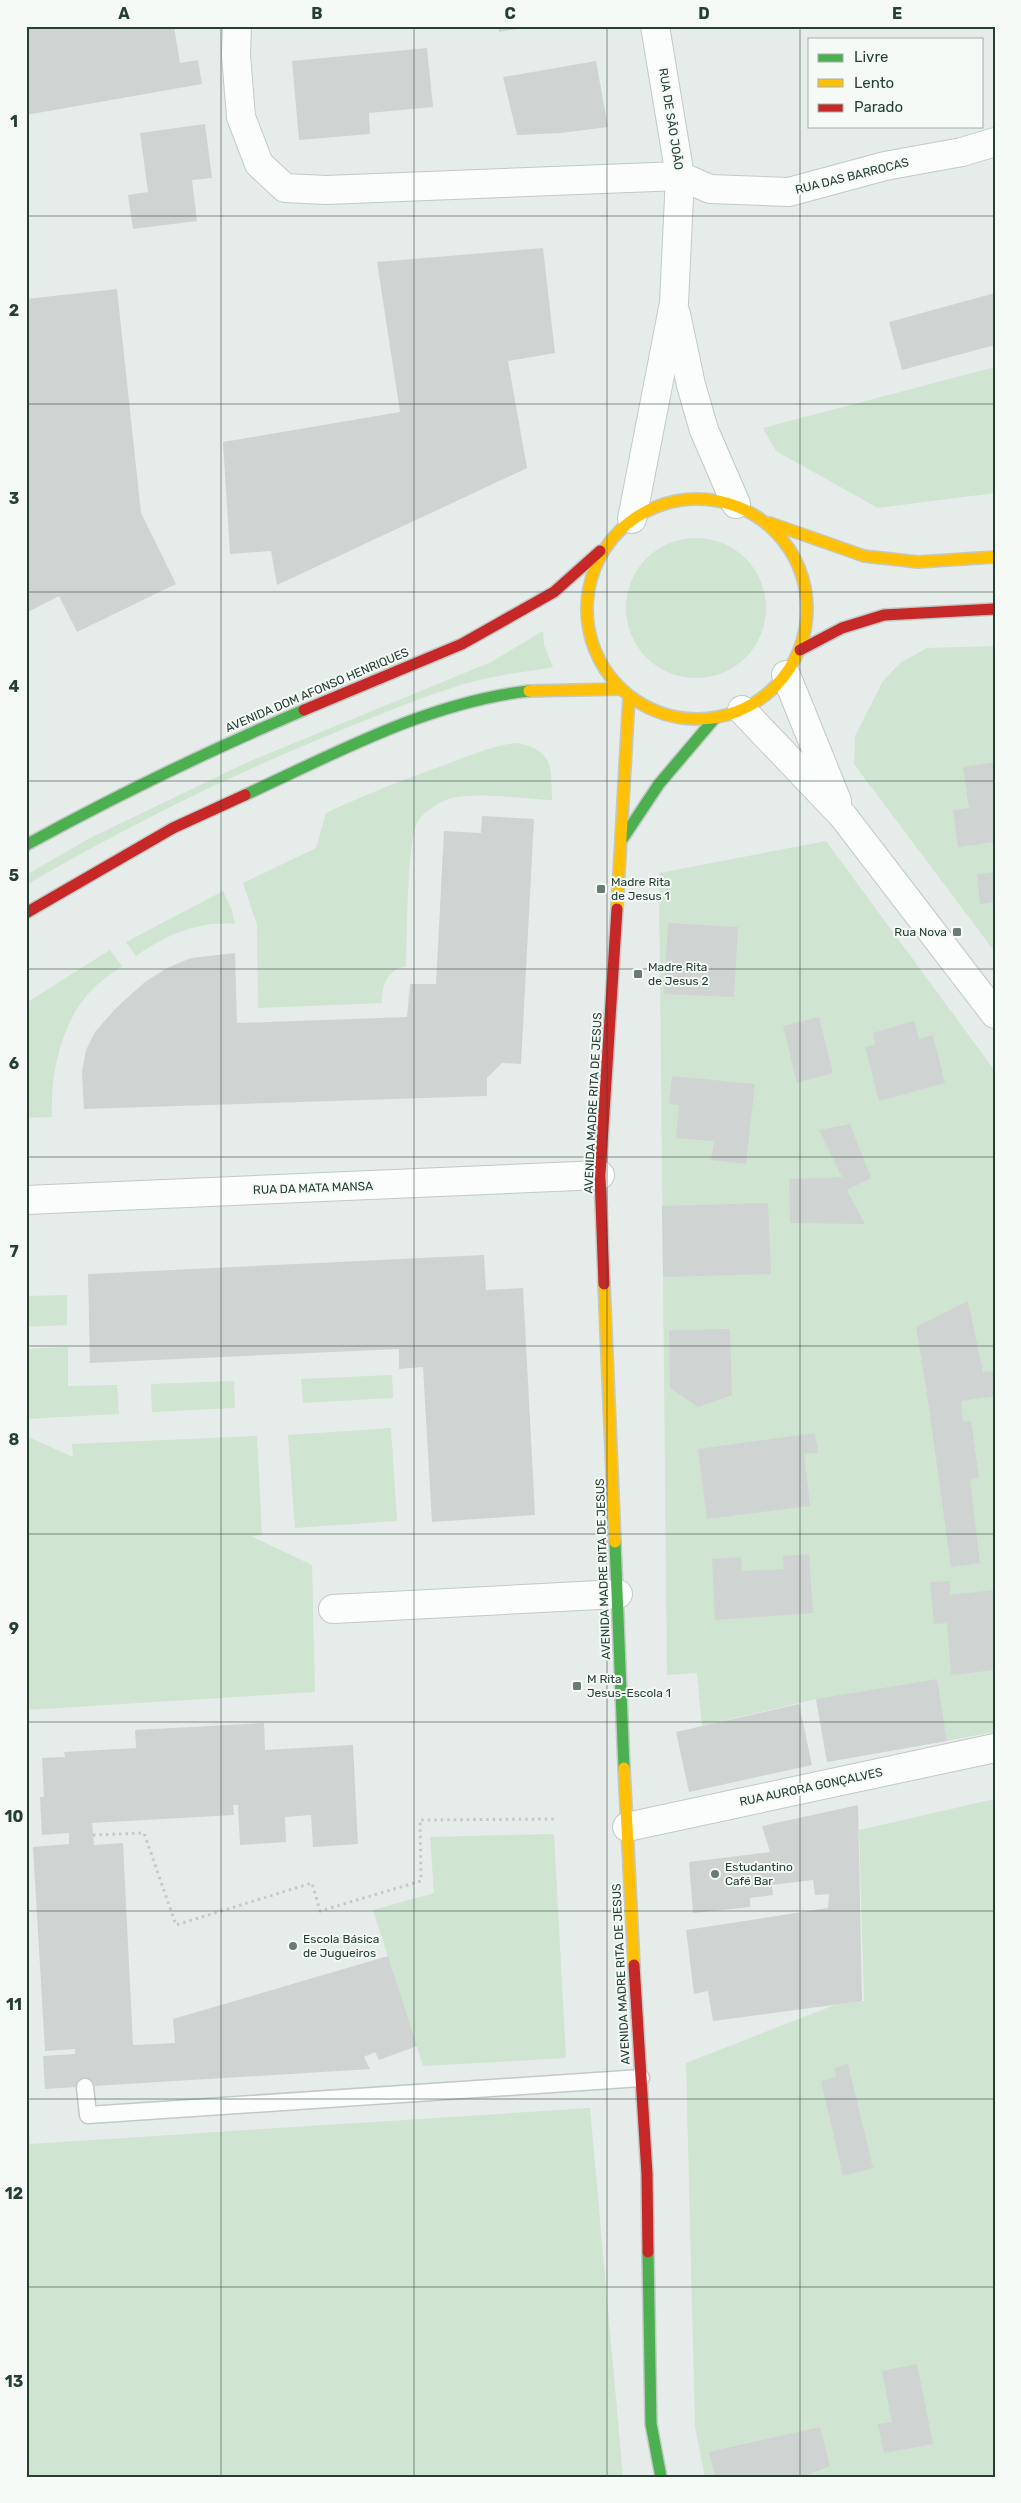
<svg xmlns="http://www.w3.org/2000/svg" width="1021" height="2503" font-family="Rubik,sans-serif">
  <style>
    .green { fill: #d0e4d2 }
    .building { fill: #cfd4d2 }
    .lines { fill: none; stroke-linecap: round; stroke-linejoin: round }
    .lane-casing { stroke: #c3c9c6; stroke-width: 19 }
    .street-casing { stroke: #c3c9c6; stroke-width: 30 }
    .fast-casing { stroke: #c2c9c6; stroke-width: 14 }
    .slow-casing { stroke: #c2c9c6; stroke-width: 14 }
    .jam-casing { stroke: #c2c9c6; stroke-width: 14 }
    .path { stroke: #c2cbc6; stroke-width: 3; stroke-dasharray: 2.5 4; stroke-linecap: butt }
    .lane { stroke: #fbfcfc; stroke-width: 16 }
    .street { stroke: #fbfcfc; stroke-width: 28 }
    .fast { stroke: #4caf50; stroke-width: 11 }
    .slow { stroke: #ffc107; stroke-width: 11 }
    .jam { stroke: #c62828; stroke-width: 11 }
    .grid { fill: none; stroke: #244033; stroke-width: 1; stroke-opacity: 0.55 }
    .poi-dot { fill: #687c73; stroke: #f5faf7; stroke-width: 2 }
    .labels { text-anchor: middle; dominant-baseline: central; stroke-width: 4; stroke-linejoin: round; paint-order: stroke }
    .street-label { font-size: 12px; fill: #244033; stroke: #f5faf7 }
    .poi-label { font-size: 12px; fill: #244033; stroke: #f5faf7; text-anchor: start }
    .neatline { fill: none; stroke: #244033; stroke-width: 2 }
    .grid-label { font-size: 16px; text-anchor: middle; font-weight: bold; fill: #244033 }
  </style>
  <rect width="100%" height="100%" fill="#e6ece9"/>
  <g class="green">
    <path d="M995 367V493L878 508 776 451 763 428Z"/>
    <circle cx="696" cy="608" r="70"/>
    <path d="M543 631 544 645 553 667C525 672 496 675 468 683 428 694 390 711 351 726 239 771 130 824 26 885V875L90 838 248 762 491 662Z"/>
    <path d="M995 646V952L854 764 855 736 883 681 900 663 927 648Z"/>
    <path d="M518 743C554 751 551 768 552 800 522 799 482 792 452 798 440 801 425 811 418 821 407 837 407 941 406 966 387 970 382 985 382 1003L258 1008 257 925 243 883 316 848 326 813C368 793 411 777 455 761 475 754 496 744 518 743Z"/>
    <path d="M826 841 995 1071V1732L827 1762 816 1699 702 1726 697 1673 667 1675 659 873Z"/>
    <path d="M223 891 232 910 235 924C198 921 166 935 136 956L126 942Z"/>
    <path d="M110 950 122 966C114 972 104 978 97 985 62 1016 50 1073 52 1117L26 1118V1003Z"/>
    <path d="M67 1295V1325L26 1327V1296Z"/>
    <path d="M68 1347V1386L117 1385 119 1414 26 1419V1349Z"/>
    <path d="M392 1375 393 1398 303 1403 301 1379Z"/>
    <path d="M234 1381 235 1408 152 1412 151 1384Z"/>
    <path d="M391 1428 397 1521 295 1528 288 1435Z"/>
    <path d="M26 1436 73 1457 72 1444 257 1436 262 1535 251 1536 312 1565 315 1692 26 1710Z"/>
    <path d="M995 1799V2477H705L695 2427 686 2063 837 2004 864 2001 859 1830Z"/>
    <path d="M554 1834 566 2058 423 2066 373 1910 434 1893 430 1837Z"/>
    <path d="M26 2087 30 2144 590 2108 623 2477H26Z"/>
  </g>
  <g class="building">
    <path d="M26 26H174L180 63 198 60 202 84 26 115Z"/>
    <path d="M499 26H527V27L499 32Z"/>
    <path d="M427 48 433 107 369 113 370 134 299 140 292 61Z"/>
    <path d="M596 61 608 127 561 133 517 135 503 77Z"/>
    <path d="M205 124 212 178 192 180 197 221 133 229 128 195 148 192 140 133Z"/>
    <path d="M543 248 555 353 508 361 527 468 277 585 271 551 230 554 223 442 400 412 377 262Z"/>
    <path d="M117 289 141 513 176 584 77 632 59 596 28 612 26 299Z"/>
    <path d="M995 293V345L902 370 889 322Z"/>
    <path d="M995 762V842L958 847 953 810 969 808 963 767Z"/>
    <path d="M482 816 534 819 521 1064 502 1063 487 1078V1096L84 1109 82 1072 86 1050 95 1032 117 1007 145 982 167 968 191 958 235 953 237 1023 407 1017 410 984H436L444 831 481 833Z"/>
    <path d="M995 872V902L980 904 977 874Z"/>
    <path d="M668 923 738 927 734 997 664 994Z"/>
    <path d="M819 1017 833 1073 797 1083 783 1026Z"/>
    <path d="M914 1021 919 1039 933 1035 945 1083 879 1101 865 1047 875 1044 873 1033Z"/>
    <path d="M672 1076 755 1084 746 1164 711 1160 714 1141 676 1138 679 1105 669 1104Z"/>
    <path d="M850 1124 871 1178 847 1190 865 1224 790 1223 789 1179 842 1177 819 1130Z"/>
    <path d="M768 1203 771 1274 663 1277 662 1206Z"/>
    <path d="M484 1255 486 1290 523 1288 535 1515 432 1522 423 1367 399 1369V1349L90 1363 88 1274Z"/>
    <path d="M968 1301 983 1372 995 1371V1396L961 1401 963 1422 971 1421 979 1478 970 1479 980 1563 951 1567 927 1394 916 1327Z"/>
    <path d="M730 1329 732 1395 698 1407 670 1388 669 1330Z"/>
    <path d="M815 1433 818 1453 804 1454 810 1506 707 1519 698 1449Z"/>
    <path d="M809 1554 813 1613 715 1620 712 1559 741 1557 742 1571 784 1569 783 1556Z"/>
    <path d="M950 1581V1595L995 1590V1670L951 1675 947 1623 934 1624 930 1582Z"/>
    <path d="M937 1679 947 1741 827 1762 816 1699Z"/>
    <path d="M799 1704 812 1765 689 1792 676 1732Z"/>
    <path d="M264 1723 265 1750 353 1745 358 1844 313 1847 311 1815 285 1817 286 1842 240 1845 238 1805H233L234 1815 92 1823 94 1845 123 1843 133 2045 175 2043 173 2019 388 1956 417 2046 379 2060 375 2052 364 2057 370 2069 45 2089 43 2056 75 2054V2049L45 2051 33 1847 69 1844V1833L42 1835 40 1797H44L42 1758 65 1757 64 1752 136 1748 135 1730Z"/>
    <path d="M858 1805 862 2001 713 2021 708 1991 694 1994 686 1930 828 1908 829 1894 815 1895 813 1880 772 1885 773 1895 750 1898V1907L693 1913 689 1862 770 1852 762 1826Z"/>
    <path d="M848 2064 873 2168 843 2176 821 2081 836 2077 834 2068Z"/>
    <path d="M917 2364 933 2444 884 2453 878 2424 892 2422 882 2371Z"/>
    <path d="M820 2427 830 2466 803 2477H715L709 2452Z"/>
  </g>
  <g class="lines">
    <defs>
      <path id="lane" d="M85 2087 88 2115 641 2078"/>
      <g id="street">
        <path d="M237 26 236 55 241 117 259 164 285 188 326 190 680 176 710 189 789 192 885 166 962 152 995 142"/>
        <path d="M676 314 691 385 704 430 736 504"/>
        <path d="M632 519 674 303 680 176 655 26"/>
        <path d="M786 675 837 801"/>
        <path d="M742 710 843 816 995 1014"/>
        <path d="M26 1200 600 1175"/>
        <path d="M333 1609 618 1594"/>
        <path d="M627 1827 995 1748"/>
      </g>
      <g id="fast">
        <path d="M245 795C336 753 429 702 529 691"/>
        <path d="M623 838 659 784 715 718"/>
        <path d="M26 845C117 795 208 751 304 710"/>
        <path d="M615 1542 624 1768"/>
        <path d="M648 2252 651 2424 661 2477"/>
      </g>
      <g id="slow">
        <circle cx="697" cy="609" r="110"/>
        <path d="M770 523 864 556 918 562 995 557"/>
        <path d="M529 691 621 689"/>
        <path d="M617 909 629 696"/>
        <path d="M604 1284 615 1542"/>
        <path d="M624 1768 634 1965"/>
      </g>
      <g id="jam">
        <path d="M800 650 842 628 884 615 995 609"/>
        <path d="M304 710 462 644 554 592 600 551"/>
        <path d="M26 913 173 828 245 795"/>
        <path d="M604 1284 600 1175 617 909"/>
        <path d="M634 1965 647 2174 648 2252"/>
      </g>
    </defs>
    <use href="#lane" class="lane-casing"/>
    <use href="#street" class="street-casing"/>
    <use href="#fast" class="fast-casing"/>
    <use href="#slow" class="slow-casing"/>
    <use href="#jam" class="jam-casing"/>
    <path class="path" d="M93 1835 144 1833 176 1925 312 1883 320 1911 421 1881 420 1820 555 1819"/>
    <use href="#lane" class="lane"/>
    <use href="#street" class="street"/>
    <use href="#fast" class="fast"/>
    <use href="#slow" class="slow"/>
    <use href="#jam" class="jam"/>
  </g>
  <path class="grid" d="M221 26V2477M414 26V2477M607 26V2477M800 26V2477M26 216H995M26 404H995M26 592H995M26 781H995M26 969H995M26 1157H995M26 1346H995M26 1534H995M26 1722H995M26 1911H995M26 2099H995M26 2287H995"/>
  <g class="poi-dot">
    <rect x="596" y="884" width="10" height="10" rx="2.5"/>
    <rect x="952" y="927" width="10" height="10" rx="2.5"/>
    <rect x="633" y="969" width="10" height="10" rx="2.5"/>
    <rect x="572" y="1681" width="10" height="10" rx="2.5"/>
    <circle cx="715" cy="1874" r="5"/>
    <circle cx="293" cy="1946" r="5"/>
  </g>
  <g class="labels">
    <g class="street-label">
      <text transform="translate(671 119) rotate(81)">RUA DE SÃO JOÃO</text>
      <text transform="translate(852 176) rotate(-14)">RUA DAS BARROCAS</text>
      <text transform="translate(317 690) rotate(-23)">AVENIDA DOM AFONSO HENRIQUES</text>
      <text transform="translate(593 1103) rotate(-87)">AVENIDA MADRE RITA DE JESUS</text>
      <text transform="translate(313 1188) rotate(-2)">RUA DA MATA MANSA</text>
      <text transform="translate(603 1569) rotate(-92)">AVENIDA MADRE RITA DE JESUS</text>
      <text transform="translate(811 1787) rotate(-12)">RUA AURORA GONÇALVES</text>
      <text transform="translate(621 1974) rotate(-93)">AVENIDA MADRE RITA DE JESUS</text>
    </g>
    <g class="poi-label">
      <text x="611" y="882">Madre Rita<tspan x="611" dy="14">de Jesus 1</tspan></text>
      <text x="947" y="932" text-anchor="end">Rua Nova</text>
      <text x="648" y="967">Madre Rita<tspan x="648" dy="14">de Jesus 2</tspan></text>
      <text x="587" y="1679">M Rita<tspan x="587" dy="14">Jesus-Escola 1</tspan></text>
      <text x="725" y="1867">Estudantino<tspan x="725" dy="14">Café Bar</tspan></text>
      <text x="303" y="1939">Escola Básica<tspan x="303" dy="14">de Jugueiros</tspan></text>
    </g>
  </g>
  <rect width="1021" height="2503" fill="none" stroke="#f5faf7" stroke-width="55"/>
  <rect x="808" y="38" width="175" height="90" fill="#f5faf7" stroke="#a1b0a9"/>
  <rect x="818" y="54" width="25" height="8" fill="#4caf50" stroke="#a1b0a9"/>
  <text x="854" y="62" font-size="15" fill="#244033">Livre</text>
  <rect x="818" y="79" width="25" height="8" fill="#ffc107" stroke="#a1b0a9"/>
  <text x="854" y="88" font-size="15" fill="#244033">Lento</text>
  <rect x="818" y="104" width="25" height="8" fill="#c62828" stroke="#a1b0a9"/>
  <text x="854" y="112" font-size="15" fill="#244033">Parado</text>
  <rect x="28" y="28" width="966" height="2448" class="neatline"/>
  <g class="grid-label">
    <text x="124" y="19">A</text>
    <text x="317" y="19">B</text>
    <text x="510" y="19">C</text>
    <text x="704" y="19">D</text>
    <text x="897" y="19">E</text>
    <text x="14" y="127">1</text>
    <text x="14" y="316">2</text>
    <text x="14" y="504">3</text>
    <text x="14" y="692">4</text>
    <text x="14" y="881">5</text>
    <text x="14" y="1069">6</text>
    <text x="14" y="1257">7</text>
    <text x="14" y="1445">8</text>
    <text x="14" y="1634">9</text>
    <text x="14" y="1822">10</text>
    <text x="14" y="2010">11</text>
    <text x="14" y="2199">12</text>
    <text x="14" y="2387">13</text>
  </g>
</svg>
